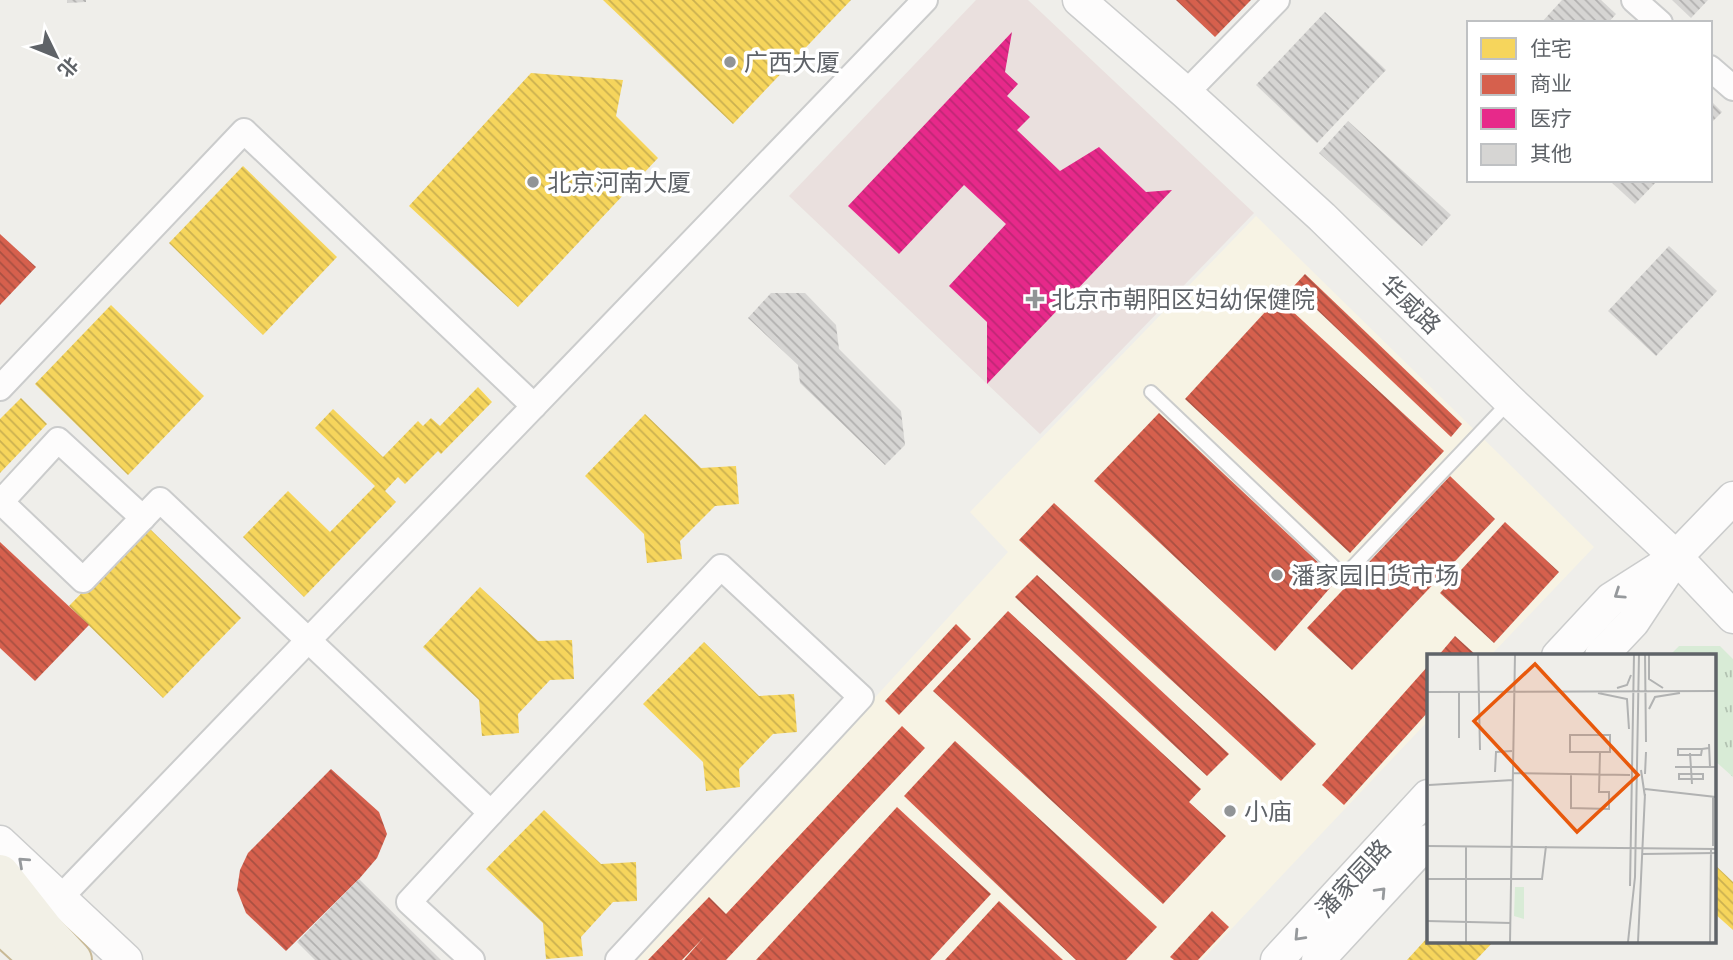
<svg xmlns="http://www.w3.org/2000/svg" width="1733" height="960" font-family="Quicksand,'Noto Sans SC',sans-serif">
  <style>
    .commercial { fill: #f7f3e4 }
    .medical { fill: #eae0de }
    .park { fill: url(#park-tufts) }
    .homes { fill: url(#homes-back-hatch) }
    .shops { fill: url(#shops-back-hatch) }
    .health { fill: url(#health-back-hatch) }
    .building { fill: url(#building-back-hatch) }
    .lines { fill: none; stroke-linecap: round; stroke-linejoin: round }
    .service-casing { stroke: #cbcccc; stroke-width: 16 }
    .minor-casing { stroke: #cbcccc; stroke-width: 28 }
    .tertiary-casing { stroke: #cbcccc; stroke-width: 35 }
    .trunk-casing { stroke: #c8b996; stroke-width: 42 }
    .service { stroke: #fdfcfc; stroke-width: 12 }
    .minor { stroke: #fdfcfc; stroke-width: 24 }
    .tertiary { stroke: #fdfcfc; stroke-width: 32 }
    .trunk { stroke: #f2f0e6; stroke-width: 38 }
    .oneway { stroke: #96999c }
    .poi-dot { fill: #919496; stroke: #fff; stroke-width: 2.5 }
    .labels { text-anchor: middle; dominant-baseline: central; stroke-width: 7; stroke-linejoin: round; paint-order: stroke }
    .poi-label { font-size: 24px; fill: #5f6368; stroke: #fff; text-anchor: start }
    .street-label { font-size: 24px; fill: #5f6368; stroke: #fff }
    .inset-road { fill: none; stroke: #b1b2b2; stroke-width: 2 }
    .view { fill: #e8590c; fill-opacity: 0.15; stroke: #e8590c; stroke-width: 3.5 }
    .inset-edge { fill: none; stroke: #5f6368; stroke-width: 3.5 }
  </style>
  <defs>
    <pattern id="park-tufts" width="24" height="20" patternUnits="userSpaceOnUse" patternTransform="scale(1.75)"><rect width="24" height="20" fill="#d8ebd6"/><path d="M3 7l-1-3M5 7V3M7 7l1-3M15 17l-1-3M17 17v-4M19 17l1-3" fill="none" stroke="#b2c2b1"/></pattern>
    <pattern id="homes-back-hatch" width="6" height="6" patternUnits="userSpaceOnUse" patternTransform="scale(1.75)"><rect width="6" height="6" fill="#f6d55c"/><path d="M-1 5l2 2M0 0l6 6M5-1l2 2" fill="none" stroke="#cab050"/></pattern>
    <pattern id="shops-back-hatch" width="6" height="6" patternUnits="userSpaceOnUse" patternTransform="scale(1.75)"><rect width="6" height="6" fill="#d6604d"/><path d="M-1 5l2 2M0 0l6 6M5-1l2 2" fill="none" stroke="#a85042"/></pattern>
    <pattern id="health-back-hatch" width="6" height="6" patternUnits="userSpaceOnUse" patternTransform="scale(1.75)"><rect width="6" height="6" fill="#e7298a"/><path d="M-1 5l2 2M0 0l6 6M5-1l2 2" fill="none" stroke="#be2775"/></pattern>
    <pattern id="building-back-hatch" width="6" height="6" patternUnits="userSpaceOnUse" patternTransform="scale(1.75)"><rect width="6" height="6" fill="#d6d5d3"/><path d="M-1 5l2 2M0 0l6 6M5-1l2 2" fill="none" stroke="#b1b0af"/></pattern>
  </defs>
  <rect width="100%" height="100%" fill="#efeeea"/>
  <path class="commercial" d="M1256 216 1594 547 1491 655 1428 656V721L1202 960H635L1008 552 970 512Z"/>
  <path class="medical" d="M976 0H1028L1254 213 1040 434 789 196Z"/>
  <path class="park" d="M1679 646H1720L1733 659V777L1714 760V656L1670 655Z"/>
  <g class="homes">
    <path d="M603 0H851L733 124Z"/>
    <path d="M531 73 623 80 616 116 658 158 518 307 409 206Z"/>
    <path d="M243 166 337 257 263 335 169 243Z"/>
    <path d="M111 305 204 396 128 475 35 384Z"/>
    <path d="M478 387 492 402 441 454 438 451 405 484 398 477 385 491 396 502 304 597 243 537 288 491 330 532 375 486 315 428 333 409 383 457 418 421 423 426 431 418 440 426Z"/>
    <path d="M21 398 47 424 0 473V419Z"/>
    <path d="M645 414 701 468 736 466 739 504 715 506 680 541 682 559 647 563 644 534 585 476Z"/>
    <path d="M147 526 241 618 163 698 69 606Z"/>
    <path d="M480 587 538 641 572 640 574 679 550 680 518 714 519 733 482 736 479 700 423 647Z"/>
    <path d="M704 642 759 696 794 694 797 732 773 734 739 769 740 787 706 791 703 762 643 704Z"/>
    <path d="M544 810 601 864 636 862 637 901 613 902 581 937 583 956 546 959 543 923 486 869Z"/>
    <path d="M1714 864 1733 882V930L1714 913Z"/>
    <path d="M1428 937V941H1494L1476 960H1407Z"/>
  </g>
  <g class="shops">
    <path d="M1176 0H1251L1215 37Z"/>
    <path d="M0 234 36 267 0 305Z"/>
    <path d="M1305 274 1462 424 1451 437 1293 287Z"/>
    <path d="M1278 298 1444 451 1350 553 1185 399Z"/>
    <path d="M1159 413 1337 580 1275 651 1094 481Z"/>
    <path d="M1450 476 1495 519 1352 670 1307 628Z"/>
    <path d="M1054 503 1316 744 1281 781 1019 540Z"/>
    <path d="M1505 522 1559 572 1494 643 1440 593Z"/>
    <path d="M0 542 89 625 35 681 0 648Z"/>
    <path d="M1037 575 1229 754 1207 776 1015 597Z"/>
    <path d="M1008 611 1201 789 1189 802 1226 836 1163 904 933 691Z"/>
    <path d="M956 624 971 639 899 715 885 701Z"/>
    <path d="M1455 636 1477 656H1438Z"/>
    <path d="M1428 666V712L1344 805 1322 785Z"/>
    <path d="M902 726 925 748 726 960H684L704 937 682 960H648L709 897 726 914Z"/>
    <path d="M955 741 1157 927 1126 960H1076L904 796Z"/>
    <path d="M331 769 379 812 387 834 377 858 359 879 286 951 246 913 237 890 240 870 248 853Z"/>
    <path d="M897 807 991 894 930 960H756Z"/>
    <path d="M999 901 1063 960H945Z"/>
    <path d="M1212 911 1229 927 1198 960H1174L1170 957Z"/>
  </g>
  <path class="health" d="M1012 32 1005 72 1018 84 1007 96 1030 117 1017 130 1060 171 1099 147 1146 192 1172 190 987 384V322L949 286 1006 224 964 185 899 254 848 206Z"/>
  <g class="building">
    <path d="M67 0H86V2L67 3Z"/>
    <path d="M1562 0H1601L1616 14 1608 23H1541Z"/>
    <path d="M1672 0H1708L1691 18Z"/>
    <path d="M1325 12 1386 70 1317 143 1256 85Z"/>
    <path d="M1710 100 1722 112 1710 124Z"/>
    <path d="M1348 121 1451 215 1422 246 1319 153Z"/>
    <path d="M1609 180H1658L1635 204Z"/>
    <path d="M1669 246 1717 291 1656 356 1608 311Z"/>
    <path d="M771 293H805L836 325 839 349 901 411 905 445 885 465 800 383 798 365 748 318Z"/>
    <path d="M359 879 441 960H315L297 942Z"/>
  </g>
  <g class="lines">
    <defs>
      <path id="service" d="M1151 392 1344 576 1510 401"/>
      <g id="minor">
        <path d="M1634 0 1660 23"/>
        <path d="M1710 68 1733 88"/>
        <path d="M1186 93 1277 0"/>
        <path d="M0 388 244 131 534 406"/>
        <path d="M0 501 83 580 160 500 491 813 721 567 861 697 618 960"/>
        <path d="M1 502 58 440 143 518"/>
        <path d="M61 897 925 0"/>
        <path d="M472 960 409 902 491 813"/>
      </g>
      <g id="tertiary">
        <path d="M1079 0 1186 93 1322 217 1510 401 1676 557 1733 617"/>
        <path d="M1558 656 1611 599 1666 564"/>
        <path d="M1601 656 1633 622 1676 557 1733 498"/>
        <path d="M0 842 126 960"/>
        <path d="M1277 960 1428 796"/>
        <path d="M1318 960 1428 841"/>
      </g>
      <g id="trunk">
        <path d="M0 874 44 930 72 960"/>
        <path d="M0 923 41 960"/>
      </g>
    </defs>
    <use href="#service" class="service-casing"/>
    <use href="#minor" class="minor-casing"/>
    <use href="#tertiary" class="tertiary-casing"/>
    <use href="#trunk" class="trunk-casing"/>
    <use href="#service" class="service"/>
    <use href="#minor" class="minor"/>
    <use href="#tertiary" class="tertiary"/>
    <use href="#trunk" class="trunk"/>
  </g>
  <defs><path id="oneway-chevron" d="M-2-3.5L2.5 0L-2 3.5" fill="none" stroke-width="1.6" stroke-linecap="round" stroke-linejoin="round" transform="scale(1.75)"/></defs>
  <g class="oneway">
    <use href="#oneway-chevron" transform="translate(1619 594) rotate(146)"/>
    <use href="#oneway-chevron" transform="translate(23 862) rotate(-138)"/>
    <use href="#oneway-chevron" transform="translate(1381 892) rotate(-47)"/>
    <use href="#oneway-chevron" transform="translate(1299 936) rotate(133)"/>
  </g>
  <g class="poi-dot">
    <circle cx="730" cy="62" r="7"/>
    <circle cx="533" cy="182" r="7"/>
    <path d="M1031.5 288.5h7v7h7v7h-7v7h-7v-7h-7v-7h7z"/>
    <circle cx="1277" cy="575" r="7"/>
    <circle cx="1230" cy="811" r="7"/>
  </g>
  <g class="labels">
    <g class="poi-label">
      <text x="744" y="62">广西大厦</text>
      <text x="547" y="182">北京河南大厦</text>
      <text x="1051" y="299">北京市朝阳区妇幼保健院</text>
      <text x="1291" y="575">潘家园旧货市场</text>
      <text x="1244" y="811">小庙</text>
    </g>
    <g class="street-label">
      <text transform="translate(1411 304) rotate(44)">华威路</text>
      <text transform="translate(1353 878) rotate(-47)">潘家园路</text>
    </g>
  </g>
  <g transform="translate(1427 654)">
    <rect width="289" height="289" fill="#efeeea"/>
    <path d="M88 233H97V265L87 262Z" fill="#d8ebd6"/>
    <path class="inset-road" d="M51 0 53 96M90 0H135M218 0 219 88M222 0V25L236 34M190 34 200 31 204 21M32 37V84M0 38 289 37M171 39 200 45 202 75M222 55 228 43 253 39M282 90 283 113M275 95 274 101H251V95H275L282 94M263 99 265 130M248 113H289M214 116 218 143M68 118 69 98 85 97M86 119 203 121M144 120V154L182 155V138H172L173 98H143V81H183V98H173M218 120 219 98M252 120H276V125H252ZM2 131 86 126M218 135 289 143M286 143V192M0 192 289 195M216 200 289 199M0 225H115L119 192M203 232 207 0M0 267 84 269M39 288V192M83 288 88 0M201 288 208 223 212 0M211 288 218 140M283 288 284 195"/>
    <path class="view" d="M108 10 211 121 150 178 47 67Z"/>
    <rect width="289" height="289" class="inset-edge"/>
  </g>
  <rect x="1467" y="21" width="245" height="161" fill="#ffffff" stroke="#bfc1c3" stroke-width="2"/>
  <rect x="1481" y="38" width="35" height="21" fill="#f6d55c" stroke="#bfc1c3" stroke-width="2"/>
  <text x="1530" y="56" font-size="21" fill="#5f6368">住宅</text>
  <rect x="1481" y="74" width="35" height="21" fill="#d6604d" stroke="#bfc1c3" stroke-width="2"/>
  <text x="1530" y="91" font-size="21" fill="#5f6368">商业</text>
  <rect x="1481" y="108" width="35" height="21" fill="#e7298a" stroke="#bfc1c3" stroke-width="2"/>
  <text x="1530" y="126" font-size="21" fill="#5f6368">医疗</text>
  <rect x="1481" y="144" width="35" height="21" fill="#d6d5d3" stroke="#bfc1c3" stroke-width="2"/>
  <text x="1530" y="161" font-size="21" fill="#5f6368">其他</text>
  <g transform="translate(56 56) rotate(133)" stroke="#ffffff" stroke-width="5" paint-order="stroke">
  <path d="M0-5L12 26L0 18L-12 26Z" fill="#5f6368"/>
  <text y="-10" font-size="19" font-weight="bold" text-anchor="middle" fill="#5f6368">北</text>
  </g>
</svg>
